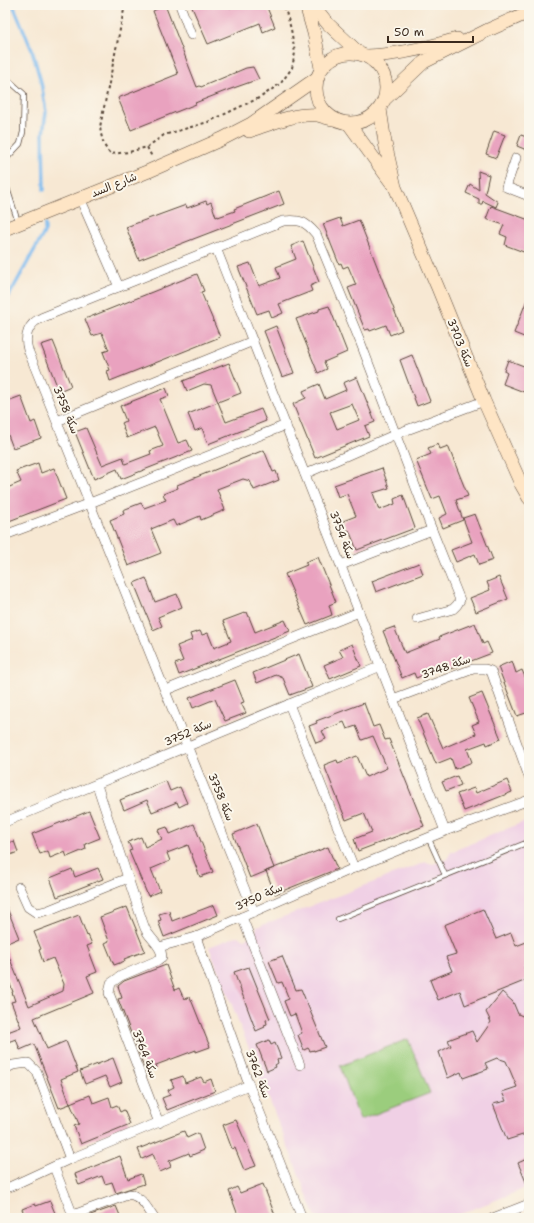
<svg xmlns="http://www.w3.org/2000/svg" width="534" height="1223" font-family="'Shantell Sans','Playpen Sans Arabic',sans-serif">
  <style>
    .built { fill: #f0d0e5 }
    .green { fill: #9bcd7d; stroke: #6b7c4e }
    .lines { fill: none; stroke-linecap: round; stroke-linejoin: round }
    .stream { stroke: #7cbaef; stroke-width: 3.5 }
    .building { fill: #e9a2bf; fill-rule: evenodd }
    .lane-casing { stroke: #574639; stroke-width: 6 }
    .street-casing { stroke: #574639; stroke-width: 10 }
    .secondary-casing { stroke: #574639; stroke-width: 14 }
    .path { stroke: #574639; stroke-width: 2; stroke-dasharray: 3 3; stroke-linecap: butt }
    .lane { stroke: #fff; stroke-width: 4.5 }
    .street { stroke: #fff; stroke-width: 9 }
    .secondary { stroke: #fee5c5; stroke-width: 13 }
    .labels { text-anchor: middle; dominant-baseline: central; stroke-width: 4; stroke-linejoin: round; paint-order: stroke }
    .street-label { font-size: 11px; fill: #3b2a1e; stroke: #fbf7ec }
  </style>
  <rect width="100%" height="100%" fill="#fbf7ec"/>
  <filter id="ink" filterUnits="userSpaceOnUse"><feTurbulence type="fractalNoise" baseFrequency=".025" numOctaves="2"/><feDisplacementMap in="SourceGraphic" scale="8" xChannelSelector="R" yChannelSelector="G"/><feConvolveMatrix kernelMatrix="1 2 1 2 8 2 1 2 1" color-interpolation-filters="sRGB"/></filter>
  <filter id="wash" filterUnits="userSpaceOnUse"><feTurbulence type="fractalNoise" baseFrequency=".012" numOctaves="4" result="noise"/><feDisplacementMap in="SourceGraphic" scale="16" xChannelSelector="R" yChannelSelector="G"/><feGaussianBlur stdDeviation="0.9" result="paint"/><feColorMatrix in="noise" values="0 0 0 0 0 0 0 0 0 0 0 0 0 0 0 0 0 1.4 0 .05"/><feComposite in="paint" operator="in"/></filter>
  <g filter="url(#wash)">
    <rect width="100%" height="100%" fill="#f7e8d3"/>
    <path class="built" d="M526 821 529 828V1187L450 1218H316L209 947 237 936 244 939 255 934 257 927 426 862 433 864 447 859 451 852Z"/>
    <path class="green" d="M408 1039 430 1093 360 1120 340 1066Z"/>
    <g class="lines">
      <g class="stream">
        <path d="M13 5 32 50 41 82 46 112 43 134 44 190"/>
        <path d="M5 303 45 231V225"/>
      </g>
    </g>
    <g id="blocks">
      <g class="building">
        <path d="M165 5 197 87 200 86 201 87 246 68 253 67 259 79 228 90 195 103 196 104 131 130 118 98 178 74 153 11Z"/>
        <path d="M191 5H229L230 8 237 5H266L275 27 263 32 260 23 208 44Z"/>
        <path d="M494 131 505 135 496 158 486 154Z"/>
        <path d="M521 135 529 138V151L517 146Z"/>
        <path d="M478 171 489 175 485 193 498 202 496 207 483 201 482 204H479V199L466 193 470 184 479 190Z"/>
        <path d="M279 191 284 204 139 260 126 227 186 205 187 208 206 201 207 204 211 202 216 217 218 216V217L235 211 234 209Z"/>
        <path d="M491 206 529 220V254L505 245 507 237 500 234 504 225 486 219Z"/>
        <path d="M340 218 343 226 359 220 402 330 390 335 386 325 370 331 369 329 365 330 348 288 356 285 348 266 343 268 341 263 339 264 323 224Z"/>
        <path d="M303 241 319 282 310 286 312 291 279 304 283 313 272 318 269 310 257 314 238 267 250 263 259 286 280 278 276 267 296 259 291 246Z"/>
        <path d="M197 274 204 291 201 292 220 337 110 381 107 371 110 370 103 352 109 350 102 333 92 336 85 319Z"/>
        <path d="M528 297H529V339L514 333Z"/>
        <path d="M329 306 347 352 324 362 327 369 318 373 296 319 319 311V309Z"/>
        <path d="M276 326 294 373 282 377 264 331Z"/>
        <path d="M53 341 71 386 59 391 41 345Z"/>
        <path d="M412 355 430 401 417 406 400 360Z"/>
        <path d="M508 360 529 368V381L524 392 503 384 507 373 504 371Z"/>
        <path d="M229 363 241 393 218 402 211 385 204 384 187 391 183 381Z"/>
        <path d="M357 377 375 422 365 426 369 436 315 458 293 404 306 398 303 391 319 384 325 399 346 390 343 383ZM352 404 359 420 337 429 330 412Z"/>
        <path d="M166 388 169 396 160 399 178 443 187 440 192 451 121 479 117 469 94 479 75 432 86 428 102 465 123 457 125 464 151 454 150 451 163 446 155 427 127 438 123 428 124 427 122 423 126 421 120 406Z"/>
        <path d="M21 396 31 423 35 421 41 438 13 448 5 427V402Z"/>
        <path d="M218 402 226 422 261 409 266 421 208 444 202 428 195 431 188 414Z"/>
        <path d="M438 444 440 449 448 446 468 496 456 500 463 520 443 528 439 518 447 514 440 496 432 499 416 460 431 454 428 448Z"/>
        <path d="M264 450 273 472 276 471 279 480 254 490 250 481 243 479 217 489 225 510 201 520 200 516 176 526 173 520 151 529 161 553 128 566 110 520 124 514 123 510 141 503 144 508 166 500 163 494 178 488 177 485Z"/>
        <path d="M38 463 41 473 54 468 66 499 9 521 5 511 8 510 5 501V489L21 482 16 471Z"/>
        <path d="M382 468 389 488 373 493 379 510 395 504 394 499 403 495 415 528 357 550 349 530 347 531 343 521 356 516 347 494 338 497 334 485Z"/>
        <path d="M475 514 493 560 479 565 475 554 456 562 451 550 472 542 463 518Z"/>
        <path d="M318 557 336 602 329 605 332 615 307 625 285 574 307 565 305 562Z"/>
        <path d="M419 563 423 574 376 592 372 581Z"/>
        <path d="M499 577 508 599 476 612 470 598 490 590 487 582Z"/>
        <path d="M146 578 155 602 177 594 182 607 158 617 162 626 153 630 134 583Z"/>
        <path d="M247 612 255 632 285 620 290 631 179 675 175 664 183 661 177 646 192 640 190 634 200 631 202 635 208 633 214 648 231 641 223 621Z"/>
        <path d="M475 623 483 644 487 642 492 653 445 671 443 667 416 678 414 673 402 678 383 631 394 627 405 653 440 639 439 637Z"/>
        <path d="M352 644 361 666 330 679 324 665 343 657 339 650Z"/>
        <path d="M299 654 312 687 290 695 283 678 276 675 257 683 253 673Z"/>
        <path d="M512 661 516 673 522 670 525 677 529 675V712L517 716 498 667Z"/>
        <path d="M235 680 244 702 241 703 246 713 225 721 215 699 193 708 189 698Z"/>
        <path d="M482 693 501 739 487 745 486 742 467 749 472 762 455 769 451 758 436 764 417 718 428 714 443 748 476 734 472 725 479 722 469 698Z"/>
        <path d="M364 703 373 727 379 725 385 740 389 739 424 826 358 851 354 839 372 832 364 813 346 820 324 765 337 760 338 763 357 756 366 777 387 768 373 736 362 740 356 726 347 729 344 722 322 731 326 739 316 743 309 726 317 723 316 721Z"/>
        <path d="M457 776 461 785 446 791 442 782Z"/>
        <path d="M507 780 512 792 464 811 457 794 474 788 476 793Z"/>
        <path d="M166 781 170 791 180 787 187 803 179 807 177 802 152 812 147 800 124 810 120 800Z"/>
        <path d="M89 811 100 838 85 844 86 849 67 857 65 852 50 858 48 851 40 854 32 834Z"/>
        <path d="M194 824 213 872 200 877 188 845 167 853 170 861 151 869 160 891 148 896 129 851 132 850 128 842 141 837 145 847 162 839 158 830 167 827 170 834Z"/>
        <path d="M257 824 274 868 250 878 233 834Z"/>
        <path d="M14 841 18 852 5 857V844Z"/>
        <path d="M328 847 337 869 275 894 266 871Z"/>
        <path d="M98 868 103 879 57 897 50 878 72 869 75 877Z"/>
        <path d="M5 903 19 938 5 944Z"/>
        <path d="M214 905 218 915 164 937 158 921 161 920 159 914 169 911 172 921Z"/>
        <path d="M127 907 145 951 124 959 125 961 114 965 105 943 109 941 100 917Z"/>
        <path d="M483 909 496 939 511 933 516 946 529 941V965L524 967 529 979 465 1005 460 991 438 1000 430 980 452 971 446 957 456 954 444 925Z"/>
        <path d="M79 915 87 936 88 935 92 944 87 946 97 972 87 976 94 993 34 1018 47 1049 66 1041 78 1072 61 1079 70 1104 59 1108 34 1044 20 1050 16 1039 5 1043V1033L21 1027 11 1002 15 1001 12 992H13L5 971V947L29 1006 63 991 64 984 53 958 43 962 39 950 41 949 34 932Z"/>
        <path d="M282 956 296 990 301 989 325 1047 314 1051V1050L310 1051 308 1048 304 1050 298 1035 302 1033 295 1014 290 1016 284 1001 289 999 282 982 278 983 269 961Z"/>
        <path d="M166 965 175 990 179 988 184 999 190 997 210 1047 196 1052V1050L156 1065 157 1068 146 1072 118 999 122 998 118 986 124 981Z"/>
        <path d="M249 967 270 1019 266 1020 267 1024 264 1025 265 1027 256 1031 234 972Z"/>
        <path d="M502 992 513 1002 518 1014 529 1019V1133L507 1140 493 1104 506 1101 502 1092 517 1087 506 1061 497 1058 485 1063 488 1069 463 1078 461 1072 448 1078 439 1052 451 1046 448 1040 472 1031 477 1042 491 1022 486 1012Z"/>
        <path d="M269 1040 271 1045 275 1043 281 1058 277 1060 278 1063 275 1065 276 1067 267 1071 257 1045Z"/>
        <path d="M113 1058 122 1082 110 1087 105 1076 85 1084 80 1071Z"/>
        <path d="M183 1076 185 1083 201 1077 204 1082 211 1079 215 1091 167 1110 162 1098 170 1095 168 1090 174 1087 171 1080Z"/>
        <path d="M90 1095 93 1103 109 1097 112 1107 117 1105 120 1112 124 1110 130 1124 81 1144 74 1126 79 1124 70 1103Z"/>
        <path d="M236 1120 256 1166 244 1170 235 1148 232 1149 223 1125Z"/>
        <path d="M184 1131 187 1138 198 1133 204 1150 190 1156 189 1153 169 1161 171 1167 160 1172 153 1154 142 1159 138 1149Z"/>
        <path d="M120 1156 128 1179 141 1174 144 1184 116 1193 112 1182 105 1184 102 1176 79 1185 75 1174Z"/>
        <path d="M529 1158V1189L518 1163Z"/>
        <path d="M263 1184 276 1218H251L250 1215 239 1218 229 1191 237 1187 240 1193Z"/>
        <path d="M50 1201 57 1218H26L22 1209 35 1204 36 1206Z"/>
        <path d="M116 1206 121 1218H82Z"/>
      </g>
    </g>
  </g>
  <g filter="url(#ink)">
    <use href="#blocks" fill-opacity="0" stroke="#574639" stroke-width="1"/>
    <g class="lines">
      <defs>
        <g id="lane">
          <path d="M5 77 24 94 23 132 20 144 6 159 5 168"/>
          <path d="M5 182 18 222"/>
          <path d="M428 837 445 875"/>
          <path d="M338 919 526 843"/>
        </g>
        <g id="street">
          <path d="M180 5 191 35"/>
          <path d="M516 158 506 187 529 196"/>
          <path d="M80 198 119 287"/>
          <path d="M216 248 445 831"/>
          <path d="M57 421 253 341"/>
          <path d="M305 474 396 434 484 401"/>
          <path d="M5 535 90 503 286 425"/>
          <path d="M341 565 432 530"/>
          <path d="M166 690 359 612"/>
          <path d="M393 699 473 669H485L491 671 529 777"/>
          <path d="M289 704 354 868"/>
          <path d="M97 785 143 923C144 926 145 929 147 932 152 940 162 947 162 957L158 960 121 976 111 983 109 993 159 1123"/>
          <path d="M5 822 381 666"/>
          <path d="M19 887 28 907 37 913 49 910 128 878"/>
          <path d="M254 912 28 350C24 336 28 324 41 318L283 221C300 219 305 221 316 234L360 341 432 530 460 600 457 605 453 609 417 619"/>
          <path d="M242 917 300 1065"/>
          <path d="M196 937 249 1085 302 1218"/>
          <path d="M159 947 196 937 354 868 445 831 529 800"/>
          <path d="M5 1069 13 1065 28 1063 37 1072 70 1159"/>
          <path d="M54 1167 74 1218"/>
          <path d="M5 1189 70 1159 249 1085"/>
          <path d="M73 1215 130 1194C143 1198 147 1208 154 1218"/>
          <path d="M493 1218 529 1204"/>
        </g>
        <g id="secondary">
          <path d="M306 5 314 33 321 68"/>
          <path d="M313 5 328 24 359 53"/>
          <circle cx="351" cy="88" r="35"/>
          <path d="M367 56C398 55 427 48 457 39"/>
          <path d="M386 98 424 62 486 31 529 12"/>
          <path d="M380 109 385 143 395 187 438 288 484 401 521 484 529 498"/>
          <path d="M349 124 391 182"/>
          <path d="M249 131C270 124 294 113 317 115 322 116 327 118 332 119"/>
          <path d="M5 229 149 171 222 139 251 124 317 78"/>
        </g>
      </defs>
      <use href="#lane" class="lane-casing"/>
      <use href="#street" class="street-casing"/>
      <use href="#secondary" class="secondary-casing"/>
      <g class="path">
        <path d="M125 5 100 127 101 134 104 145 110 154 129 152 147 147 152 157"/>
        <path d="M147 147 164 135 208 122 261 97 281 83 292 68 295 53 291 29 284 5"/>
      </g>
      <use href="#lane" class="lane"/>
      <use href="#street" class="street"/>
      <use href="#secondary" class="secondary"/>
    </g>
  </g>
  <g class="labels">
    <g class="street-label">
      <text transform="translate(114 185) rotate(-22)">شارع السد</text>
      <text transform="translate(460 343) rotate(68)">سكة 3703</text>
      <text transform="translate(66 410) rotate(68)">سكة 3758</text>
      <text transform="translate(342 535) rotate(69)">سكة 3754</text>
      <text transform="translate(446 667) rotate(-19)">سكة 3748</text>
      <text transform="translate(188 733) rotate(-23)">سكة 3752</text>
      <text transform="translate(221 797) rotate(68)">سكة 3758</text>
      <text transform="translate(259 897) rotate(-24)">سكة 3750</text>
      <text transform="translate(145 1054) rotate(69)">سكة 3764</text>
      <text transform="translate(258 1074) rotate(69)">سكة 3762</text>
    </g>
  </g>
  <rect width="534" height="1223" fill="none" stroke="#fbf7ec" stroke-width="20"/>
  <path d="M388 36v6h85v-6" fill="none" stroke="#3b2a1e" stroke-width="2"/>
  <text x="394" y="36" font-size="12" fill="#3b2a1e" stroke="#fbf7ec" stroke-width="3" paint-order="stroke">50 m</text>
</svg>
